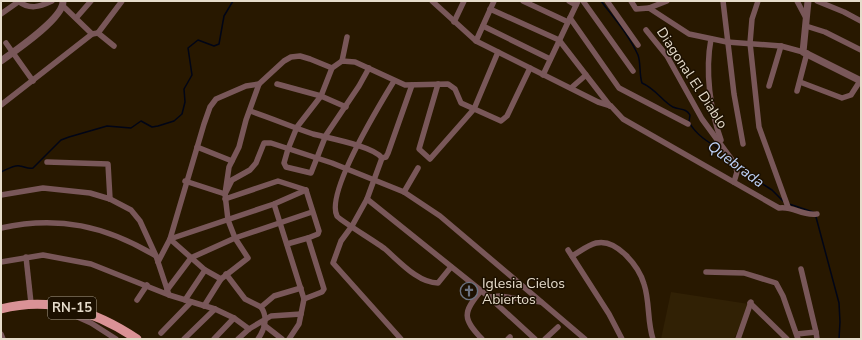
<svg xmlns="http://www.w3.org/2000/svg" width="862" height="340" font-family="'Nunito Sans',sans-serif">
  <style>
    .built { fill: #312105 }
    .lines { fill: none; stroke-linecap: round; stroke-linejoin: round }
    .stream { stroke: #010516; stroke-width: 1.5 }
    .minor { stroke: #795759; stroke-width: 5.5 }
    .tertiary { stroke: #795759; stroke-width: 7 }
    .primary { stroke: #da9296; stroke-width: 9 }
    .labels { text-anchor: middle; dominant-baseline: central; stroke-width: 3; stroke-linejoin: round; paint-order: stroke }
    .shield { fill: #1c1000; stroke: #a99f8e; stroke-width: 1 }
    .shield-label { font-size: 13px; font-weight: bold; fill: #e6dccb }
    .street-label { font-size: 14px; fill: #e6dccb; stroke: #1c1000 }
    .poi-label { font-size: 14px; fill: #e6dccb; stroke: #1c1000; text-anchor: start }
    .water-label { font-size: 15px; font-style: italic; fill: #bfd3f9; stroke: #1c1000 }
  </style>
  <rect width="100%" height="100%" fill="#281800"/>
  <path class="built" d="M671 292 749 304 734 339H661Z"/>
  <g class="lines">
    <g class="stream">
      <path d="M601 1C614 18 629 35 638 55 641 63 639 74 642 83 656 89 663 102 673 107 680 110 686 108 690 115L689 122C696 135 709 143 722 150"/>
      <path d="M738 168 772 190 783 201"/>
      <path d="M1 172C6 170 15 164 20 166 26 167 27 169 33 168L61 140 69 137 107 126 131 128 141 121 152 127 158 126 174 121 182 114 185 102 184 89 192 75 188 48 198 40 214 46 219 44 224 16 233 1"/>
      <path d="M789 204 813 212"/>
      <path d="M816 217 839 303 840 322 839 339"/>
    </g>
    <g class="minor">
      <path d="M18 1C30 10 39 7 52 1"/>
      <path d="M432 1 476 41 598 102 611 106 623 119 779 208C795 206 800 216 817 214"/>
      <path d="M523 1 568 22"/>
      <path d="M569 1 576 5"/>
      <path d="M583 1 633 71"/>
      <path d="M607 1 638 45"/>
      <path d="M631 1 636 9 649 8 689 34 727 42 781 46 803 52"/>
      <path d="M723 1 734 94 743 144"/>
      <path d="M758 1 752 19 750 43 759 127 788 207"/>
      <path d="M797 1 806 18"/>
      <path d="M817 1 844 12 861 21"/>
      <path d="M63 6 92 34 98 33 114 46"/>
      <path d="M649 8 667 1"/>
      <path d="M490 9 559 40 610 106"/>
      <path d="M1 14 18 2"/>
      <path d="M77 17 91 1"/>
      <path d="M570 18 619 88 688 124"/>
      <path d="M454 22 464 1"/>
      <path d="M483 26 550 59"/>
      <path d="M806 26 825 32 861 50"/>
      <path d="M646 30 667 56 702 119 735 164 737 172 734 182"/>
      <path d="M98 33 122 1"/>
      <path d="M711 39C705 71 710 110 721 140"/>
      <path d="M476 41 494 1"/>
      <path d="M6 43 33 81"/>
      <path d="M342 61 347 37"/>
      <path d="M369 68 359 86 326 135 311 173 286 167 284 163 288 149 297 127 321 96 332 68 342 61 355 62 405 85 448 84 455 89 461 103 501 121 507 116 530 68"/>
      <path d="M543 75 578 1"/>
      <path d="M394 81C380 104 325 193 337 216 339 220 378 243 385 249 399 261 418 283 438 283L451 267"/>
      <path d="M800 82 842 98 851 95 860 81"/>
      <path d="M277 84 321 96 346 107"/>
      <path d="M438 84 419 149 430 159 474 109 498 52"/>
      <path d="M769 86 781 46"/>
      <path d="M571 88 586 75"/>
      <path d="M797 91 807 53"/>
      <path d="M1 105 92 34"/>
      <path d="M250 111C271 118 292 127 313 134 328 138 373 146 382 158"/>
      <path d="M197 147 232 161"/>
      <path d="M47 162 108 164 110 199"/>
      <path d="M185 181 225 194"/>
      <path d="M404 192 418 168"/>
      <path d="M225 194 232 180 250 170 256 163 264 143H271L332 163 404 192 440 216 585 339"/>
      <path d="M1 195 43 188 90 193 110 199 131 210 140 221 156 256 169 295"/>
      <path d="M225 199 278 181 306 190"/>
      <path d="M367 199 489 297 535 339"/>
      <path d="M274 204 304 299 299 324 289 339"/>
      <path d="M1 228C58 215 106 226 156 256"/>
      <path d="M287 244 308 238"/>
      <path d="M568 250 609 314 622 339"/>
      <path d="M572 256C579 252 588 245 596 243 617 238 639 267 644 284 650 302 647 321 653 339"/>
      <path d="M26 257 31 303"/>
      <path d="M1 262 43 255 91 264 169 295 215 309 234 318 249 329"/>
      <path d="M158 262 170 239 204 124 210 107 216 99 246 86 259 84 284 61 291 57 300 56 310 59 332 68"/>
      <path d="M706 272 744 273 776 283 783 296 798 339"/>
      <path d="M226 274 245 299 261 307"/>
      <path d="M221 279 205 270 170 239 274 204 306 190"/>
      <path d="M167 290 191 258 195 256 235 238 312 212"/>
      <path d="M481 291C462 313 463 319 482 339"/>
      <path d="M489 297 500 296 541 302"/>
      <path d="M304 299 322 292 324 289 308 238 318 234 319 231 306 190"/>
      <path d="M137 300 147 285"/>
      <path d="M185 300 205 270"/>
      <path d="M750 303 787 339"/>
      <path d="M204 306 221 279 248 258 235 238 228 220 225 194 229 167 239 147 246 120 259 84"/>
      <path d="M60 309 91 323 116 339"/>
      <path d="M264 325 282 339"/>
      <path d="M816 332 817 339"/>
      <path d="M161 333 191 302"/>
      <path d="M1 334 3 339"/>
      <path d="M797 334 816 332 801 269"/>
      <path d="M184 339 215 309"/>
      <path d="M214 339 234 318"/>
      <path d="M238 339 249 329 271 316 301 314"/>
      <path d="M258 339C265 329 268 317 261 307L274 296 301 288"/>
      <path d="M401 339 333 263 341 241 352 226 367 199 382 158 386 157 388 153 412 85"/>
      <path d="M508 339 510 337"/>
      <path d="M545 339 558 327"/>
      <path d="M738 339 751 302"/>
    </g>
    <g class="tertiary">
      <path d="M808 1 803 52 861 81"/>
      <path d="M1 61C15 51 64 18 63 1"/>
    </g>
    <path class="primary" d="M1 309C51 296 95 311 137 339"/>
  </g>
  <defs>
    <symbol id="church-ring" viewBox="-11 -11 22 22"><circle r="9.5" fill="#1c1000" stroke="#6b7280" stroke-width="1.5"/><path d="M-1.2-6h2.4v3.5h3.3v2.4h-3.3V6h-2.4V-.1h-3.3v-2.4h3.3Z" fill="#6b7280"/></symbol>
  </defs>
  <g fill-rule="evenodd">
    <use href="#church-ring" x="459" y="281" width="20" height="20"/>
  </g>
  <g class="labels">
    <rect class="shield" x="48" y="297" width="48" height="22" rx="3"/>
    <g class="shield-label">
      <text x="72" y="308">RN-15</text>
    </g>
    <g class="street-label">
      <text transform="translate(692 78) rotate(57)">Diagonal El Diablo</text>
    </g>
    <g class="poi-label">
      <text x="482" y="283">Iglesia Cielos<tspan x="482" dy="16">Abiertos</tspan></text>
    </g>
    <g class="water-label">
      <text transform="translate(736 164) rotate(37)">Quebrada</text>
    </g>
  </g>
  <rect width="862" height="340" fill="none" stroke="#e6dccb" stroke-width="4"/>
</svg>
